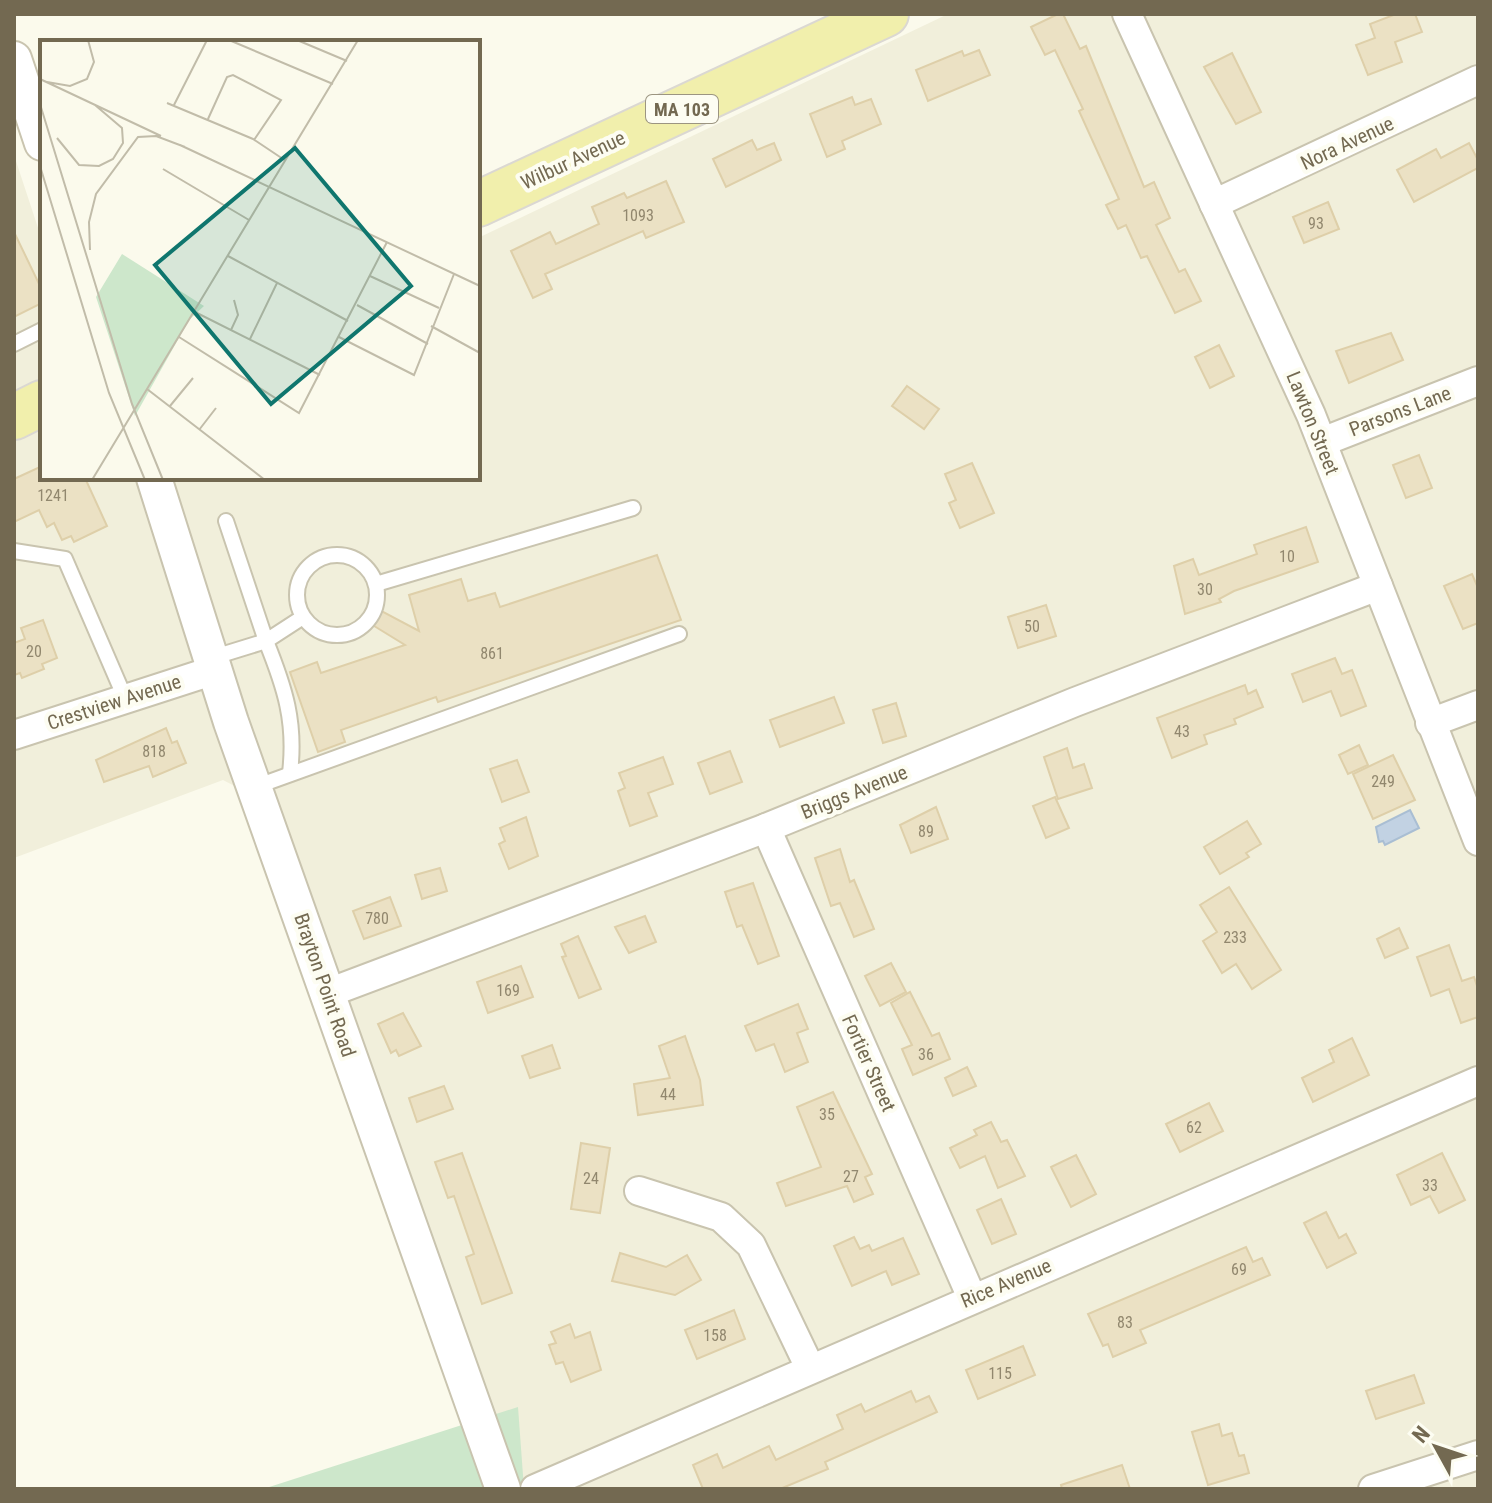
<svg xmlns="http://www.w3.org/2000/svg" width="1492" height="1503" font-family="'Roboto Condensed',sans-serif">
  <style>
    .residential { fill: #f1efdb }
    .green { fill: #cde7cb }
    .water { fill: #c2d2e3; stroke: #a9bed3; stroke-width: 2 }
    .building { fill: #ebe1c4; stroke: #decfa9; stroke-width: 2 }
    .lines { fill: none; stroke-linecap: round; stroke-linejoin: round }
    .service-casing { stroke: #c9c4af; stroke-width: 18 }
    .minor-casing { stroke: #c9c4af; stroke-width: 32 }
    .tertiary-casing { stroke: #c9c4af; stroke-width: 38 }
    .primary-casing { stroke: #dbd8d2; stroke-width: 48 }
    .service { stroke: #fff; stroke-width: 14 }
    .minor { stroke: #fff; stroke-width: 28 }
    .tertiary { stroke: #fff; stroke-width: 34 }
    .primary { stroke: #f1efac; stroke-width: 44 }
    .labels { text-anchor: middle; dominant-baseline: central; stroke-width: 8; stroke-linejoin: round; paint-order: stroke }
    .number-label { font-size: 16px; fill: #91876e }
    .shield { fill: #fdfdf2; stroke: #9c9581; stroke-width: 2 }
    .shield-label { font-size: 18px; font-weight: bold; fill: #736951 }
    .street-label { font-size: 20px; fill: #736951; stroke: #fdfdf2 }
    .inset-road { fill: none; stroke: #c1bca9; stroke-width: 2 }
    .view { fill: #0f766e; fill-opacity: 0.15; stroke: #0f766e; stroke-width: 4 }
    .inset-edge { fill: none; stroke: #736951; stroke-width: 4 }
  </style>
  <rect width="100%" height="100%" fill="#fbfaec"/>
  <path class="residential" d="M948 14H1478V1489H516L273 806 223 780 14 858V155L42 240V478H478V238Z"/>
  <path class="green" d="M518 1407 524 1489H263Z"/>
  <path class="water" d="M1410 810 1419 828 1385 845 1383 841 1379 842 1376 827Z"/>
  <g class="building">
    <path d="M1058 14H1063L1080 49 1086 46 1144 187 1154 182 1170 218 1156 225 1179 272 1185 269 1201 301 1175 313 1147 256 1141 258 1126 225 1118 229 1106 205 1119 199 1079 111 1083 109 1055 50 1045 55 1031 27Z"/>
    <path d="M1396 14H1415L1422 32 1395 42 1402 62 1368 75 1356 45 1375 38 1370 24Z"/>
    <path d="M979 50 990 75 928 101 916 70 962 51 964 56Z"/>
    <path d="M1232 53 1261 112 1236 124 1204 67Z"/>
    <path d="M852 97 855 105 871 99 881 124 842 141 845 149 827 157 810 114Z"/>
    <path d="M752 140 757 150 774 143 781 160 726 187 713 159Z"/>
    <path d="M1469 143 1478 160V168L1414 202 1397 170 1436 149 1441 158Z"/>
    <path d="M666 181 684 222 646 238 643 231 545 274 552 289 533 298 511 251 550 232 556 244 599 224 592 207 624 193 627 198Z"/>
    <path d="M1328 202 1339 229 1304 243 1293 217Z"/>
    <path d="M14 232 42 290V303L14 317Z"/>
    <path d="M1391 333 1403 360 1349 383 1336 351Z"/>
    <path d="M1219 345 1234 376 1210 388 1195 357Z"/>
    <path d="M907 386 939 409 924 429 892 406Z"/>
    <path d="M1419 455 1432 488 1406 498 1393 465Z"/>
    <path d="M972 463 994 513 960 528 949 503 956 500 945 474Z"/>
    <path d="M42 466V478H85L107 526 74 542 71 536 62 540 54 523 47 527 39 510 14 522V479Z"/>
    <path d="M1306 527 1318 562 1234 591 1219 599 1221 602 1185 614 1174 566 1193 559 1199 575 1257 554 1254 545Z"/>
    <path d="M657 555 681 620 438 702 436 697 341 730 345 742 318 752 290 672 317 662 321 673 405 645 366 621 374 607 419 631 409 595 461 579 468 601 495 593 500 607Z"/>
    <path d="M1472 574 1478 588V623L1463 629 1444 586Z"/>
    <path d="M1046 605 1056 636 1018 648 1008 617Z"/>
    <path d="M43 620 57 658 42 664 44 669 22 678 20 673 14 675V643L25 639 21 628Z"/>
    <path d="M1335 658 1342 674 1352 670 1366 706 1341 716 1331 691 1303 702 1292 674Z"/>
    <path d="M1245 685 1248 694 1256 690 1263 707 1234 719 1236 724 1204 735 1207 744 1172 758 1157 718Z"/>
    <path d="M834 697 844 723 780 747 770 720Z"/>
    <path d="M896 703 906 736 883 743 873 710Z"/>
    <path d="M166 728 172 743 177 741 186 763 153 777 149 766 104 782 96 760Z"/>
    <path d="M1359 745 1368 765 1348 774 1339 755Z"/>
    <path d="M1067 748 1073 768 1084 764 1092 788 1058 799 1044 757Z"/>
    <path d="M730 751 742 782 710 794 698 763Z"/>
    <path d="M1393 755 1415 800 1373 819 1353 774Z"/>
    <path d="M663 757 673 784 648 793 657 816 630 826 618 791 625 788 619 773Z"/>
    <path d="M517 760 529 792 502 802 490 769Z"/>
    <path d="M1055 797 1069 828 1046 838 1033 806Z"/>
    <path d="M936 807 948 839 911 853 900 825Z"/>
    <path d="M526 817 538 856 509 869 499 844 505 841 500 828Z"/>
    <path d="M1247 821 1261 844 1246 853 1249 857 1220 874 1204 847Z"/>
    <path d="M840 849 850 882 854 880 874 929 854 937 840 903 831 906 815 858Z"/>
    <path d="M440 868 447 891 422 899 415 875Z"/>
    <path d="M753 883 779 956 758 964 742 925 737 927 725 892Z"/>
    <path d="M1229 887 1281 970 1252 989 1236 964 1222 973 1203 941 1217 932 1200 905Z"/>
    <path d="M390 897 401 926 364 939 353 911Z"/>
    <path d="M645 916 656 942 629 953 615 927Z"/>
    <path d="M1399 928 1408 948 1385 958 1377 939Z"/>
    <path d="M578 936 601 989 579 998 562 957 566 956 561 944Z"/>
    <path d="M1449 945 1462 981 1474 977 1478 989V1017L1461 1023 1449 989 1431 996 1417 957Z"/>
    <path d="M891 963 906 992 880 1006 865 976Z"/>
    <path d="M521 966 533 997 488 1013 477 982Z"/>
    <path d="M910 992 932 1036 939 1033 950 1059 913 1075 902 1049 912 1045 891 1003Z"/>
    <path d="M798 1004 808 1029 797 1033 808 1062 785 1072 774 1044 756 1051 745 1026Z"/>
    <path d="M403 1013 421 1046 399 1056 396 1050 391 1053 378 1024Z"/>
    <path d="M685 1036 700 1080 703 1105 638 1115 634 1084 670 1078 659 1046Z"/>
    <path d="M1352 1038 1369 1075 1313 1102 1302 1078 1334 1062 1329 1050Z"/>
    <path d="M552 1045 560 1068 530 1078 522 1056Z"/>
    <path d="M967 1067 976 1086 953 1096 945 1078Z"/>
    <path d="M444 1086 453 1109 417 1122 409 1098Z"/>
    <path d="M833 1092 872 1174 865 1177 873 1194 854 1202 847 1186 786 1206 777 1183 821 1167 797 1107Z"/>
    <path d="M1209 1103 1223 1131 1180 1152 1166 1124Z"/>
    <path d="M991 1122 1001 1142 1007 1140 1025 1176 998 1188 985 1156 960 1168 950 1148 977 1135 974 1130Z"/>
    <path d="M581 1143 610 1148 600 1213 571 1209Z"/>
    <path d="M462 1153 512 1293 482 1304 466 1257 474 1254 454 1196 448 1198 435 1162Z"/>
    <path d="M1442 1153 1465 1200 1439 1213 1430 1196 1411 1205 1397 1175Z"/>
    <path d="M1076 1155 1096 1194 1071 1207 1051 1167Z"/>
    <path d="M1001 1199 1016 1234 992 1244 977 1210Z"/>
    <path d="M1326 1212 1339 1238 1346 1234 1356 1253 1327 1268 1304 1223Z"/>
    <path d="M854 1237 860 1249 869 1245 872 1251 903 1238 919 1274 892 1285 886 1271 852 1286 834 1246Z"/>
    <path d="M1246 1247 1253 1262 1262 1258 1270 1275 1140 1330 1146 1343 1113 1357 1108 1344 1103 1346 1088 1314Z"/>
    <path d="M620 1253 666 1267 687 1255 701 1280 675 1295 612 1281Z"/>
    <path d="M734 1310 745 1339 697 1359 685 1330Z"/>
    <path d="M570 1324 575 1338 590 1332 601 1370 571 1382 563 1362 556 1364 549 1345 556 1343 551 1332Z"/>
    <path d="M1023 1346 1035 1375 978 1399 966 1370Z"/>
    <path d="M1414 1375 1424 1403 1376 1419 1366 1391Z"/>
    <path d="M911 1391 916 1402 929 1396 937 1412 825 1462 828 1469 780 1489H703L693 1465 717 1454 723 1468 769 1446 776 1460 843 1429 837 1415 861 1404 865 1412Z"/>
    <path d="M1219 1424 1222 1436 1232 1433 1239 1456 1244 1455 1249 1473 1208 1485 1192 1432Z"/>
    <path d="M1122 1465 1130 1489H1062L1061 1485Z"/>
  </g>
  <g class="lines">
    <defs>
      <g id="service">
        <path d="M14 344 42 330"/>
        <path d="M14 551 65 559 125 698"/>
        <circle cx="337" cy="595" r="40"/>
        <path d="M376 584 633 508"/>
        <path d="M211 658 266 641 226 521"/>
        <path d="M290 773C296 722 285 688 266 641L303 617"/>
        <path d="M255 787 679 634"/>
      </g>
      <g id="minor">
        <path d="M1127 14 1311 415 1478 841"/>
        <path d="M1214 204 1478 80"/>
        <path d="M1322 442 1478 381"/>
        <path d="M1430 723 1478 705"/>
        <path d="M14 735 215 670"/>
        <path d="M766 828 972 1298"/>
        <path d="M328 993 766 828 1075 702 1378 586"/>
        <path d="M639 1191 721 1217 751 1245 810 1368"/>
        <path d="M535 1489 1478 1081"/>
        <path d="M1373 1489 1478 1455"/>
      </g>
      <g id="tertiary">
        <path d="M14 59 42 143"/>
        <path d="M154 478 231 722 503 1489"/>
      </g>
      <g id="primary">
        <path d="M478 204 886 14"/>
        <path d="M14 417 42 403"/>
      </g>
    </defs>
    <use href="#service" class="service-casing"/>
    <use href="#minor" class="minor-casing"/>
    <use href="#tertiary" class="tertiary-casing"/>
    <use href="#primary" class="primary-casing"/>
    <use href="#service" class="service"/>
    <use href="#minor" class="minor"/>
    <use href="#tertiary" class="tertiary"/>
    <use href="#primary" class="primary"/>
  </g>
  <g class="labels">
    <g class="number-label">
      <text x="638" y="215">1093</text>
      <text x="1316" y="223">93</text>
      <text x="53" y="495">1241</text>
      <text x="1287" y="556">10</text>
      <text x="1205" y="589">30</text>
      <text x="1032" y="626">50</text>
      <text x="34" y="651">20</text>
      <text x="492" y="653">861</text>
      <text x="1182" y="731">43</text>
      <text x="154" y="751">818</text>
      <text x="1383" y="781">249</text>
      <text x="926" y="831">89</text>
      <text x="377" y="918">780</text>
      <text x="1235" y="937">233</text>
      <text x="508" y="990">169</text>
      <text x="926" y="1054">36</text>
      <text x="668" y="1094">44</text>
      <text x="827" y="1114">35</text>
      <text x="1194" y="1127">62</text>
      <text x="851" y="1176">27</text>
      <text x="591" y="1178">24</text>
      <text x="1430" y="1185">33</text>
      <text x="1239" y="1269">69</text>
      <text x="1125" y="1322">83</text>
      <text x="715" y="1335">158</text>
      <text x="1000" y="1373">115</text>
    </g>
    <rect class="shield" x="646" y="95" width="72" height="28" rx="6"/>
    <g class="shield-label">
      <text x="682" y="109">MA 103</text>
    </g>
    <g class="street-label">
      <text transform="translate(1347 143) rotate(-25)">Nora Avenue</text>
      <text transform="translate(573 160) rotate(-25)">Wilbur Avenue</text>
      <text transform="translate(1400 411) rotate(-21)">Parsons Lane</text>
      <text transform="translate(1313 423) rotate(68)">Lawton Street</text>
      <text transform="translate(114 702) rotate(-18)">Crestview Avenue</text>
      <text transform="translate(854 792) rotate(-22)">Briggs Avenue</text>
      <text transform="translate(325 985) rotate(71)">Brayton Point Road</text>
      <text transform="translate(869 1063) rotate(66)">Fortier Street</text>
      <text transform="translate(1006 1283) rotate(-23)">Rice Avenue</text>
    </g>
  </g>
  <g transform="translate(40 40)">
    <rect width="440" height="440" fill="#fbfaec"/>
    <path d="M82 214 164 266 149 280 95 376 56 257Z" fill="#cde7cb"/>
    <path class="inset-road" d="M189 0 293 44M257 0 307 21M0 39 121 96M7 42 30 46 47 39 54 22 48 0M127 63 213 99 246 121M0 64 92 364 123 440M134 65 167 0M168 79 187 37 193 35 241 60 214 100M17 98 39 125 59 126 73 119 83 103 82 88 55 65M140 105 440 246M0 126 69 353 105 440M123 129 209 180M50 210 49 182 56 154 98 97 116 96 145 107M188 216 308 281M330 236 399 268M317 265 388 304M155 272 280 335M391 286 440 313M191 290 198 275 194 260M139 297 259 373 347 202M299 297 374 335 414 234M210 299 237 243M107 349 225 440M130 366 153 338M159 390 176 368M52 440 318 0"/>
    <path class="view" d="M255 108 371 246 231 364 115 225Z"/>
    <rect width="440" height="440" class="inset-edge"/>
  </g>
  <rect width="1492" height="1503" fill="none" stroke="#736951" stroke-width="32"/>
  <g transform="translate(1436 1447) rotate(310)" stroke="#fdfdf2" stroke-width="6" paint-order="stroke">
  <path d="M0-6L14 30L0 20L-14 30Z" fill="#736951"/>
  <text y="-12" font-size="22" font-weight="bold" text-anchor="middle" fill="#736951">N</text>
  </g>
</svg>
